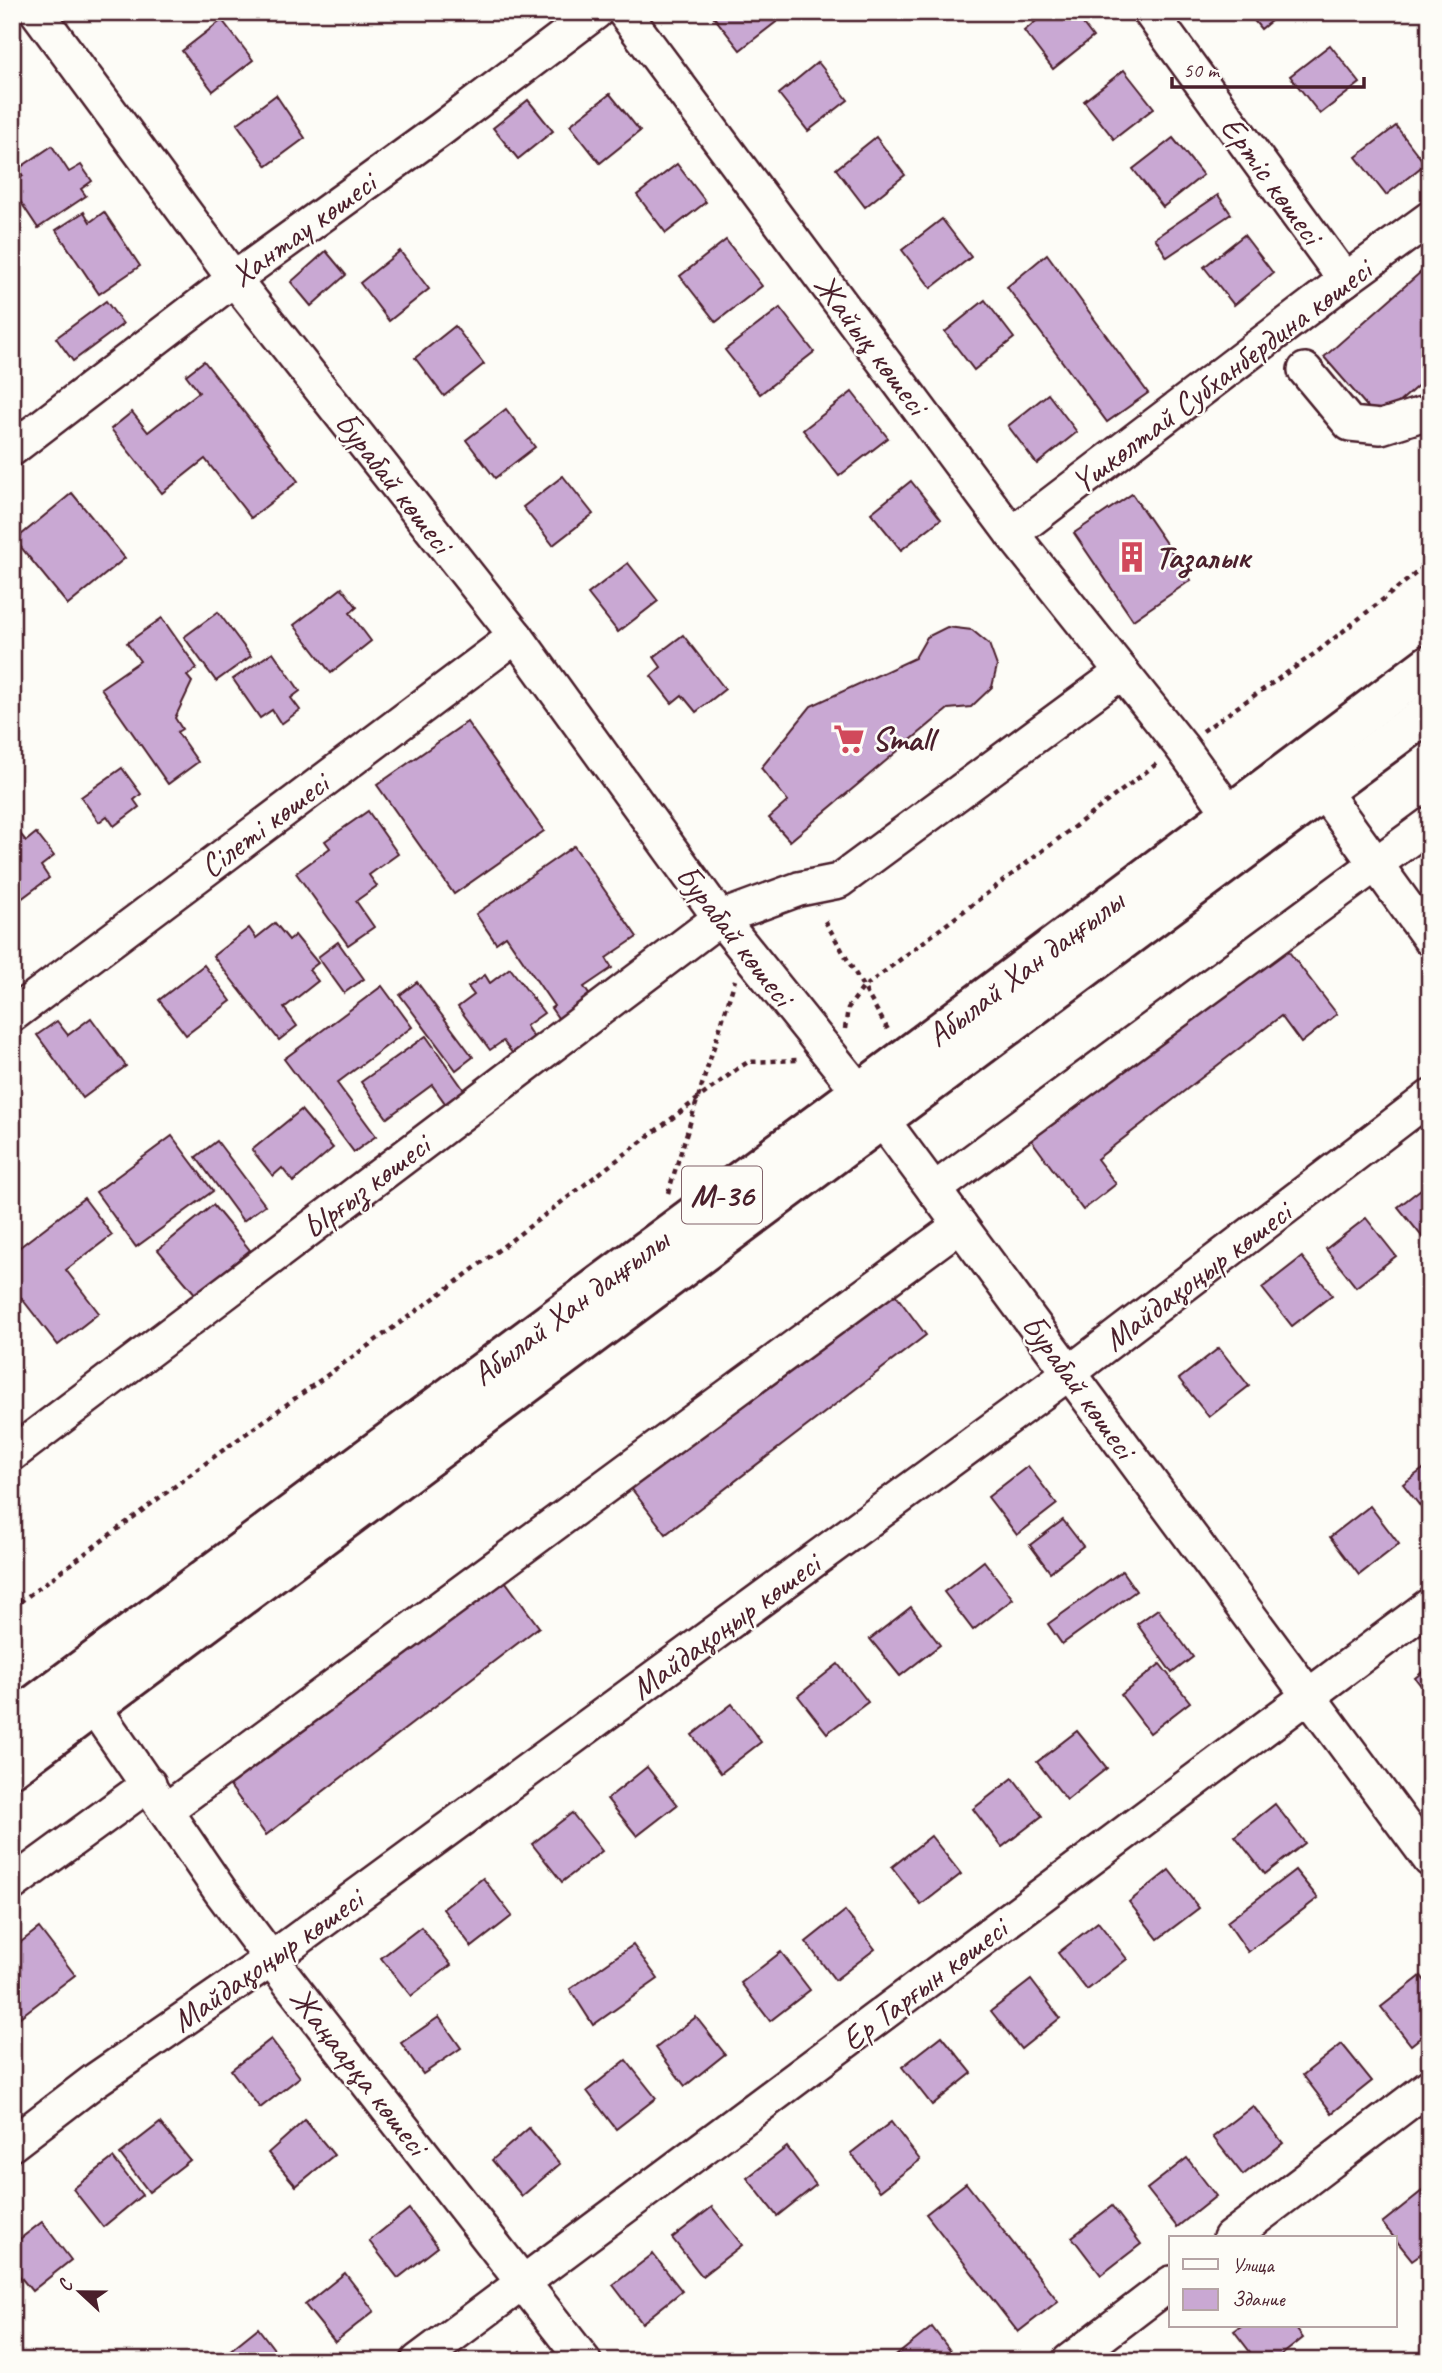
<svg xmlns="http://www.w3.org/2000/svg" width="1442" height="2373" font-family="Caveat,sans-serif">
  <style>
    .building { fill: #c9a8d3; stroke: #4a1f2b; stroke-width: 2 }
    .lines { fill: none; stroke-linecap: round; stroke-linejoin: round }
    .minor-casing { stroke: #4a1f2b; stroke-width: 38 }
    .major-casing { stroke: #4a1f2b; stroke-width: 44 }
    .path { stroke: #4a1f2b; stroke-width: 4.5; stroke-dasharray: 5 5; stroke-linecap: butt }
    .minor { stroke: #fdfcf7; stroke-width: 33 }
    .major { stroke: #fdfcf7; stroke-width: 38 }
    .labels { text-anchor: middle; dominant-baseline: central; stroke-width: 5; stroke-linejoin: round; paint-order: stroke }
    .shield { fill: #fdfcf7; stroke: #806168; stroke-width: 2 }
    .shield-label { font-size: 32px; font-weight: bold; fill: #4a1f2b }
    .street-label { font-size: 33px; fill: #4a1f2b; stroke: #fdfcf7 }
    .poi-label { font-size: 33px; font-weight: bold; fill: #4a1f2b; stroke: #fdfcf7; text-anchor: start }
  </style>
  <rect width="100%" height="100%" fill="#fdfcf7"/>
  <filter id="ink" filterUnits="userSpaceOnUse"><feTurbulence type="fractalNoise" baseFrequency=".0143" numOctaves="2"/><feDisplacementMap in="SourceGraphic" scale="14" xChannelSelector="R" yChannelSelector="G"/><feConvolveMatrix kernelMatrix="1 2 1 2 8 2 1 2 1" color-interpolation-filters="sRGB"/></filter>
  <g filter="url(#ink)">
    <g class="building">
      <path d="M710 12H774L780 19 740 50Z"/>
      <path d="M1047 12H1074L1093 37 1053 69 1024 31Z"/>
      <path d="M1247 12H1282L1261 29Z"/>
      <path d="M222 20 253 60 213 91 182 51Z"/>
      <path d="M1330 45 1360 83 1320 114 1290 76Z"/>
      <path d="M818 62 848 100 808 131 779 94Z"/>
      <path d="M1124 70 1154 108 1114 139 1084 101Z"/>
      <path d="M610 94 640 131 600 163 570 125Z"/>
      <path d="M276 95 305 138 267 166 237 124Z"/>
      <path d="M528 100 553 131 518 159 493 128Z"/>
      <path d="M12 105 19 114 12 119Z"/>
      <path d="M1396 126 1425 164 1386 195 1356 157Z"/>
      <path d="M876 137 905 175 865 207 836 169Z"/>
      <path d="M1173 138 1203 175 1163 207 1133 169Z"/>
      <path d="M52 146 69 172 81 165 92 181 81 189 86 196 38 228 12 189V183L23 176 18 169Z"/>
      <path d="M677 164 706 202 666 233 637 195Z"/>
      <path d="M1218 195 1231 214 1167 257 1155 238Z"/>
      <path d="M84 212 90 222 104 212 140 266 99 294 56 230Z"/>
      <path d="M942 219 971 257 931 288 902 250Z"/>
      <path d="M1244 235 1273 273 1234 305 1204 267Z"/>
      <path d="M726 240 762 286 716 322 680 276Z"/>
      <path d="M326 251 346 275 311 306 291 282Z"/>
      <path d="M400 251 429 289 389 321 360 283Z"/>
      <path d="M1047 254 1148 393 1107 422 1007 287Z"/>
      <path d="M1430 264V375L1379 420 1324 357Z"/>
      <path d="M985 300 1014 338 974 370 945 332Z"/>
      <path d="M106 301 123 324 73 361 56 338Z"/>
      <path d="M780 308 814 352 760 394 725 350Z"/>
      <path d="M455 326 484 364 444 396 415 358Z"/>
      <path d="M204 361 298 481 251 518 205 459 162 493 111 429 132 412 148 432 199 392 186 375Z"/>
      <path d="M852 392 888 438 839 476 803 430Z"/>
      <path d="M1048 394 1077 432 1037 464 1008 426Z"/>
      <path d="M506 409 535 447 495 478 466 440Z"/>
      <path d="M563 476 593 514 553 545 523 507Z"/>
      <path d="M911 481 941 519 901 550 871 513Z"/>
      <path d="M72 493 125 558 68 605 15 540Z"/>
      <path d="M1132 494 1191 580 1133 620 1074 533Z"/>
      <path d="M628 563 658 601 618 632 588 594Z"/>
      <path d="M342 588 357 607 350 613 371 641 331 673 294 625Z"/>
      <path d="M218 612 251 656 216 681 184 637Z"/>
      <path d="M162 618 197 668 187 676 192 682 175 718 182 729 177 732 198 762 168 784 101 688 140 661 127 643Z"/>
      <path d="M947 627 972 630 989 644 997 666 992 687 971 707 948 709 790 841 769 818 788 801 761 768 811 706 915 658 927 637Z"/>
      <path d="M683 635 725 689 696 712 682 695 672 703 651 676 661 667 654 657Z"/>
      <path d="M273 652 300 691 291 698 300 710 281 724 272 710 260 718 233 679Z"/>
      <path d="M467 722 544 831 454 894 377 785Z"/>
      <path d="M122 768 141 794 134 800 139 807 114 826 107 816 99 822 81 797Z"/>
      <path d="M368 811 398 854 369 875 377 886 356 901 374 927 348 945 296 873 330 848 325 841Z"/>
      <path d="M17 830 26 841 36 833 54 856 41 866 49 878 21 899 12 888V834Z"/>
      <path d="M574 846 637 937 606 958 612 968 584 987 597 1006 565 1028 551 1008 554 1006 506 936 496 943 476 914Z"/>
      <path d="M275 923 289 940 295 935 318 963 309 970 318 981 284 1008 297 1026 279 1040 213 956 249 928 256 938Z"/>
      <path d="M338 942 364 979 344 993 318 957Z"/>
      <path d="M1286 948 1337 1014 1301 1043 1281 1016 1097 1159 1116 1184 1083 1210 1029 1137Z"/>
      <path d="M204 965 231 1001 186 1035 159 1000Z"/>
      <path d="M510 968 544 1013 526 1026 534 1038 513 1054 503 1041 490 1050 458 1007 474 995 468 987 485 975 490 983Z"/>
      <path d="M417 982 473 1057 456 1070 400 995Z"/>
      <path d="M382 986 412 1027 337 1083 376 1136 354 1152 284 1059Z"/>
      <path d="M91 1018 126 1066 83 1098 37 1035 57 1021 68 1035Z"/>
      <path d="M426 1036 469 1097 450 1110 432 1085 387 1118 361 1082Z"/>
      <path d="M301 1110 333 1148 293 1182 282 1168 273 1176 252 1150Z"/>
      <path d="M172 1136 213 1191 136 1247 96 1192Z"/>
      <path d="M217 1141 265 1205 243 1221 196 1157Z"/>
      <path d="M1430 1182V1243L1428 1244 1398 1207Z"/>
      <path d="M84 1198 112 1235 66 1270 99 1313 58 1345 12 1286V1253Z"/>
      <path d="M213 1205 250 1250 196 1295 158 1250Z"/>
      <path d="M1366 1218 1396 1256 1356 1287 1326 1249Z"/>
      <path d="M1302 1257 1332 1295 1292 1326 1262 1288Z"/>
      <path d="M892 1290 926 1335 666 1534 631 1488Z"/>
      <path d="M1219 1348 1249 1386 1209 1417 1179 1379Z"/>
      <path d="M1430 1464V1519L1403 1484Z"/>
      <path d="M1028 1466 1057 1504 1017 1535 988 1497Z"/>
      <path d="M1370 1506 1399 1544 1359 1575 1330 1537Z"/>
      <path d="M1063 1520 1083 1546 1050 1572 1030 1545Z"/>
      <path d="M984 1561 1013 1599 973 1630 944 1592Z"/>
      <path d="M1122 1571 1136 1591 1062 1644 1048 1624Z"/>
      <path d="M500 1574 539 1627 266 1835 227 1782Z"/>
      <path d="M911 1607 940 1645 900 1676 870 1639Z"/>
      <path d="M1158 1609 1193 1657 1172 1673 1137 1624Z"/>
      <path d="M838 1664 868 1702 827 1733 798 1696Z"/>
      <path d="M1160 1664 1190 1702 1150 1733 1121 1695Z"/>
      <path d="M1430 1666V1697L1415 1678Z"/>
      <path d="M732 1704 761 1742 721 1773 692 1735Z"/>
      <path d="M1077 1731 1107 1768 1067 1800 1037 1762Z"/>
      <path d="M647 1767 677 1805 637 1836 607 1799Z"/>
      <path d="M1013 1778 1042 1816 1002 1847 973 1809Z"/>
      <path d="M1275 1804 1305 1843 1265 1874 1235 1836Z"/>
      <path d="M572 1813 602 1851 562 1882 532 1844Z"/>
      <path d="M931 1836 961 1874 921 1905 892 1867Z"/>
      <path d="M1169 1870 1199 1908 1158 1939 1129 1902Z"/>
      <path d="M1295 1870 1318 1898 1248 1952 1227 1922Z"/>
      <path d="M483 1878 512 1916 472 1947 443 1909Z"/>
      <path d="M845 1911 875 1949 835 1980 806 1942Z"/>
      <path d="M1098 1922 1127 1959 1087 1990 1058 1953Z"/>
      <path d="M421 1927 451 1965 411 1996 381 1958Z"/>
      <path d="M39 1928 75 1975 12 2023V1949Z"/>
      <path d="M633 1945 658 1979 593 2025 570 1989Z"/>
      <path d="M781 1952 810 1990 770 2021 741 1983Z"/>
      <path d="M1421 1976 1430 1987V2030L1411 2045 1381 2007Z"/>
      <path d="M1031 1980 1060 2018 1021 2049 991 2011Z"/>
      <path d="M439 2017 461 2048 423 2074 401 2043Z"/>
      <path d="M696 2017 725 2054 685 2086 656 2048Z"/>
      <path d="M942 2036 972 2073 932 2105 902 2067Z"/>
      <path d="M271 2039 300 2077 260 2108 231 2070Z"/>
      <path d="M1342 2044 1372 2081 1332 2113 1303 2075Z"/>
      <path d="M626 2060 656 2098 616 2129 587 2091Z"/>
      <path d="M1253 2106 1283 2143 1243 2175 1213 2137Z"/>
      <path d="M305 2120 334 2155 296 2186 268 2153Z"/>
      <path d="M891 2122 920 2160 880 2191 851 2153Z"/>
      <path d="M160 2123 190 2160 149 2192 120 2154Z"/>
      <path d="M529 2128 560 2164 522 2196 492 2160Z"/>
      <path d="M787 2147 816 2185 777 2216 747 2178Z"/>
      <path d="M113 2158 142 2195 103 2227 73 2189Z"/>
      <path d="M1187 2158 1216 2196 1177 2227 1147 2189Z"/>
      <path d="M966 2183 1058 2301 1018 2332 926 2214Z"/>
      <path d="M1422 2191 1430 2201V2247L1412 2260 1382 2223Z"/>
      <path d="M1112 2206 1141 2244 1101 2275 1072 2237Z"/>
      <path d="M712 2207 742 2245 702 2276 672 2238Z"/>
      <path d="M409 2209 438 2247 398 2278 369 2241Z"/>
      <path d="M42 2222 71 2260 32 2291 12 2267V2245Z"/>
      <path d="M653 2254 682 2291 642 2323 613 2285Z"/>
      <path d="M345 2273 374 2311 335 2342 305 2305Z"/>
      <path d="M1241 2326H1294L1303 2338 1274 2361H1257L1234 2331Z"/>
      <path d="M932 2327 958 2361H893L892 2359Z"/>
      <path d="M258 2328 283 2361H219L218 2360Z"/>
      <path d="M520 2351 528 2361H508Z"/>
    </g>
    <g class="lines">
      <defs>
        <g id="minor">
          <path d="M37 12 234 279 516 636 720 918 883 1121 1430 1860"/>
          <path d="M624 12 1012 534 1181 746 1231 815"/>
          <path d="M1150 12 1345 280"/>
          <path d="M1305 370 1350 424 1381 427 1422 414 1430 416"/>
          <path d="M12 449 234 279 440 130 596 12"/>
          <path d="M1012 534 1345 280 1430 218"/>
          <path d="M1323 791 1430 939"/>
          <path d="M12 1015 516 636"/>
          <path d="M934 1190 1430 824"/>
          <path d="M12 1454 720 918 799 889 839 881 1122 672"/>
          <path d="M94 1707 221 1892 271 1959 584 2361"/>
          <path d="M166 1810 960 1225"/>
          <path d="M12 1884 149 1784"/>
          <path d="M12 2144 94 2081 271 1959 1069 1373 1430 1097"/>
          <path d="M1230 2238 1430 2086"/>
          <path d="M418 2361 1430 1605"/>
          <path d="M1069 2361 1171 2283"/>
        </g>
        <g id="major">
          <path d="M12 1722 860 1092 1430 664"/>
          <path d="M12 1767 1430 711"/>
        </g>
      </defs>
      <use href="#minor" class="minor-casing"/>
      <use href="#major" class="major-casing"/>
      <g class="path">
        <path d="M1203 731 1317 652 1430 562"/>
        <path d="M825 921 890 1033"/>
        <path d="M845 1029 848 1008 863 988 1159 762"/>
        <path d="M668 1193 735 980"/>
        <path d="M12 1608 222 1451 451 1286 737 1069 748 1062 798 1060"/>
      </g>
      <use href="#minor" class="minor"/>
      <use href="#major" class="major"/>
    </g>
  </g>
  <defs>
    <symbol id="building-bare" viewBox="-9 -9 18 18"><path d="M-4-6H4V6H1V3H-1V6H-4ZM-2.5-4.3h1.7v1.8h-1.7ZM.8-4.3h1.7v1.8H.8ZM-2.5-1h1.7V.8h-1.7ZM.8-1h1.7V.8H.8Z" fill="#d1495b" stroke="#fdfcf7" stroke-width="2.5" paint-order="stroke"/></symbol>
    <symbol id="supermarket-bare" viewBox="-9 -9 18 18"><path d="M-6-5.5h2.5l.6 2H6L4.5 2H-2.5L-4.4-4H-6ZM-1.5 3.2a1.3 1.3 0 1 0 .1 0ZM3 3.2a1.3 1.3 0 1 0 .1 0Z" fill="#d1495b" stroke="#fdfcf7" stroke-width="2.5" paint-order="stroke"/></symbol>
  </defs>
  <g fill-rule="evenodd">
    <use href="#building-bare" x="1110" y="535" width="44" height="44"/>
    <use href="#supermarket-bare" x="827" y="717" width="44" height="44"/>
  </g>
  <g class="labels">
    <rect class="shield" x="682" y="1166.5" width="80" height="57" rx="5"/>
    <g class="shield-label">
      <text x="722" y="1195">M-36</text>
    </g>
    <g class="street-label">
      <text transform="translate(1272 180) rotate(54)">Ертіс көшесі</text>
      <text transform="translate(303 229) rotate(-36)">Хантау көшесі</text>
      <text transform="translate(871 344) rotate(53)">Жайық көшесі</text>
      <text transform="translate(1221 376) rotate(-37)">Үшкөлтай Субханбердина көшесі</text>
      <text transform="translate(394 482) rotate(52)">Бурабай көшесі</text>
      <text transform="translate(264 825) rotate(-37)">Сілеті көшесі</text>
      <text transform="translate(735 935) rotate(52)">Бурабай көшесі</text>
      <text transform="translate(1025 968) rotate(-37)">Абылай Хан даңғылы</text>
      <text transform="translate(366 1186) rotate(-37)">Ырғыз көшесі</text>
      <text transform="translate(1197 1276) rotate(-37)">Майдақоңыр көшесі</text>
      <text transform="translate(570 1307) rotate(-37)">Абылай Хан даңғылы</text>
      <text transform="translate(1079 1386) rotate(54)">Бурабай көшесі</text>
      <text transform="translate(725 1626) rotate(-36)">Майдақоңыр көшесі</text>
      <text transform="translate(267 1960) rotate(-35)">Майдақоңыр көшесі</text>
      <text transform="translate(924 1984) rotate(-37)">Ер Тарғын көшесі</text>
      <text transform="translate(359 2071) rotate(52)">Жаңаарқа көшесі</text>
    </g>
    <g class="poi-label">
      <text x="1155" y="557">Тазалык</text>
      <text x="872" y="739">Small</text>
    </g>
  </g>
  <rect width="1442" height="2373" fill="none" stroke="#fdfcf7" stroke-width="42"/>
  <rect x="21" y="21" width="1400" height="2331" fill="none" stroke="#4a1f2b" stroke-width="2.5" filter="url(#ink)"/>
  <rect x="1169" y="2236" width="228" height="91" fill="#fdfcf7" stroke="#b5a4a5" stroke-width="2"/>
  <rect x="1183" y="2259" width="35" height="10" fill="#fdfcf7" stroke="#b5a4a5" stroke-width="2"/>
  <text x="1232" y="2272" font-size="21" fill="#4a1f2b">Улица</text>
  <rect x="1183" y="2289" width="35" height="21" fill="#c9a8d3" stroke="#b5a4a5" stroke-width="2"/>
  <text x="1232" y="2306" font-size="21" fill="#4a1f2b">Здание</text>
  <g transform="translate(80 2292) rotate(292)" stroke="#fdfcf7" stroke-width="5" paint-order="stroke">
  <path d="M0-5L12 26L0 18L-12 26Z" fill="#4a1f2b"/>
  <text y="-10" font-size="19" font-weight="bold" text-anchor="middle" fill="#4a1f2b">С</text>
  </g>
  <path d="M1172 77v10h192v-10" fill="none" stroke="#4a1f2b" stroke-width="3.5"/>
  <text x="1183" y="77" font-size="21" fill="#4a1f2b" stroke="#fdfcf7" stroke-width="5" paint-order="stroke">50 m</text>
</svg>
